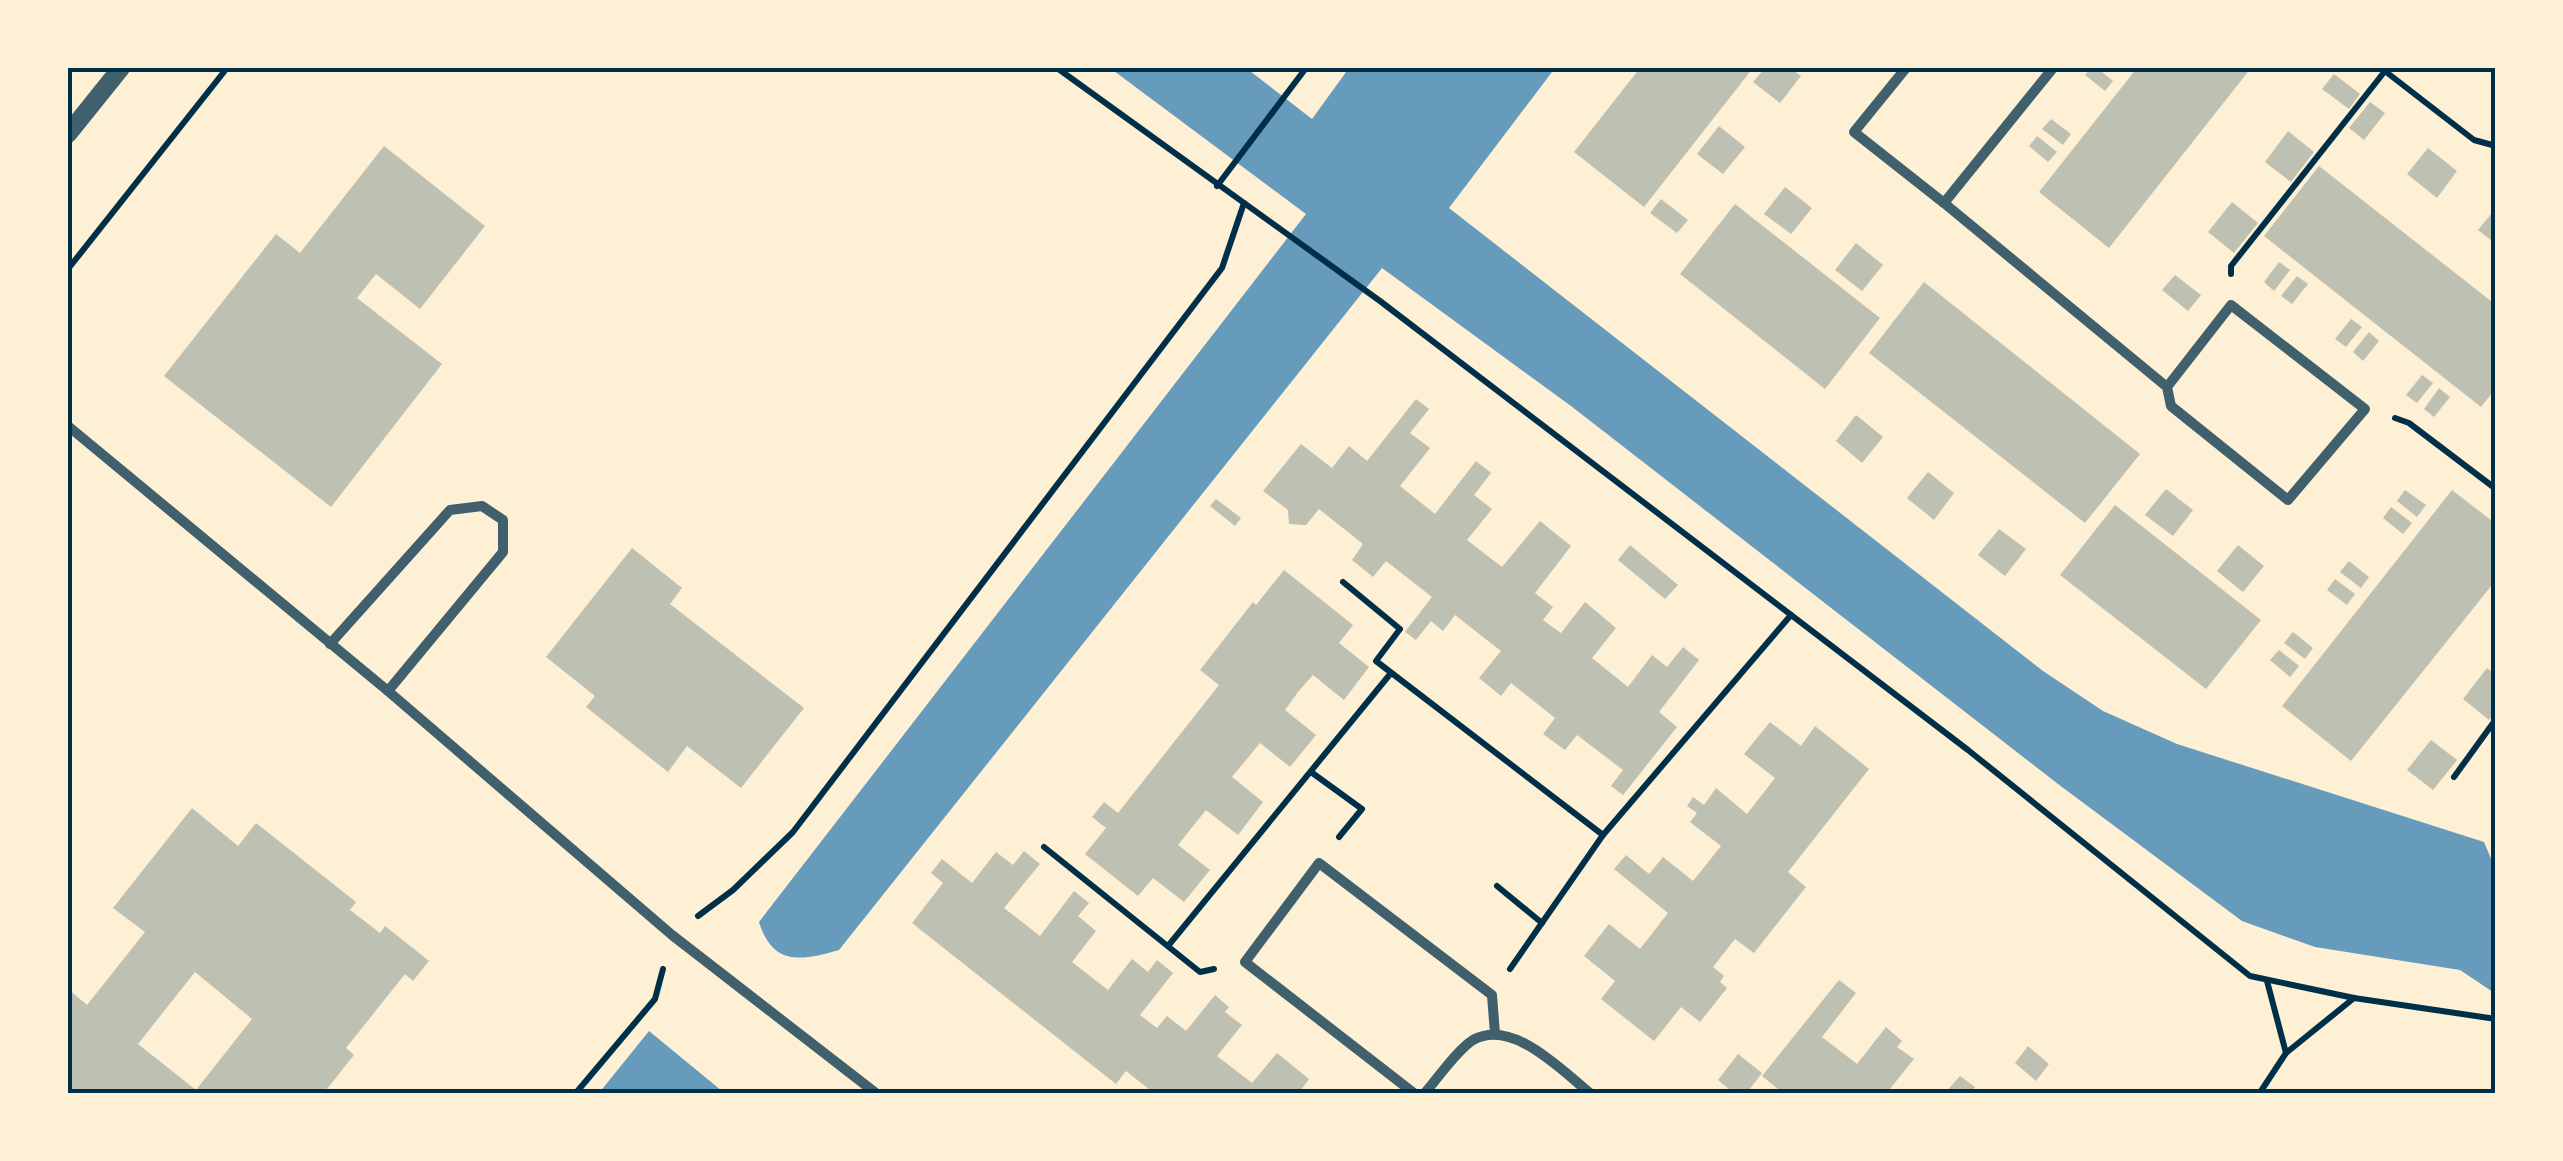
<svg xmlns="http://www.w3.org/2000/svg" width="2563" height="1161" font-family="Literata,serif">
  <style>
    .water { fill: #669bbc }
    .building { fill: #bec0b2; fill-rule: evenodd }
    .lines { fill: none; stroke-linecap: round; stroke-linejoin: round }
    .path { stroke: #003049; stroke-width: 6 }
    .minor { stroke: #3f606c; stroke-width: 10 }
    .tertiary { stroke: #3f606c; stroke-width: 18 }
    .neatline { fill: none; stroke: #003049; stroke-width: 4 }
  </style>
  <rect width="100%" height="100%" fill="#fdf0d5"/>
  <g class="water">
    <path d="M1110 68H1246L1312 119 1349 68H1555L1449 208 2043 671 2103 711 2177 744 2484 842 2495 868 2496 994 2460 970 2315 947 2242 921 2058 784 1571 406 1382 268 839 950C801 961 773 966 759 922L1306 214Z"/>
    <path d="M649 1031 722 1091 720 1093H599Z"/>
  </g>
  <g class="building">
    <path d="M1640 68H1753L1644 207 1574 152Z"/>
    <path d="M1765 68H1790L1801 76 1780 103 1753 82Z"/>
    <path d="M2091 68H2097L2113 81 2105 91 2085 75Z"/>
    <path d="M2137 68H2251L2109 248 2039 192Z"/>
    <path d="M2334 74 2360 94 2349 109 2322 89Z"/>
    <path d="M2370 102 2385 113 2364 140 2349 128Z"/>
    <path d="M2051 119 2071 134 2063 145 2042 129Z"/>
    <path d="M1719 126 1745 147 1723 174 1697 154Z"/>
    <path d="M2288 131 2314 152 2291 182 2265 162Z"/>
    <path d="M2037 136 2057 152 2048 162 2029 146Z"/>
    <path d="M384 146 485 226 420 309 376 274 357 298 442 364 331 507 164 376 276 234 300 253Z"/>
    <path d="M2428 148 2457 171 2437 198 2407 174Z"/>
    <path d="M2319 166 2496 305V388L2481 407 2264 236Z"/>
    <path d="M1785 187 1812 208 1791 234 1764 214Z"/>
    <path d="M1661 199 1688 220 1677 233 1650 213Z"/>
    <path d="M2232 202 2258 223 2234 253 2208 232Z"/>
    <path d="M1735 204 1880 318 1825 389 1680 274Z"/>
    <path d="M2496 208V244L2478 230Z"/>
    <path d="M1856 243 1883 265 1862 291 1835 270Z"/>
    <path d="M2279 262 2290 270 2274 291 2264 282Z"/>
    <path d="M2175 275 2201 295 2188 311 2162 290Z"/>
    <path d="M2297 276 2308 284 2292 304 2281 296Z"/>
    <path d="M1924 282 2140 454 2085 523 1869 353Z"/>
    <path d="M2351 319 2362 327 2346 347 2335 339Z"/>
    <path d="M2369 332 2379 341 2363 361 2353 352Z"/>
    <path d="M2422 375 2433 383 2417 403 2406 395Z"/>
    <path d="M2439 388 2450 397 2434 417 2424 409Z"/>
    <path d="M1416 399 1429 409 1410 433 1430 448 1400 486 1435 514 1476 461 1491 473 1474 495 1492 509 1467 540 1502 567 1540 521 1571 546 1535 593 1553 607 1543 620 1561 633 1585 602 1616 628 1592 658 1628 687 1652 655 1667 667 1683 647 1699 660 1659 712 1677 727 1623 795 1611 786 1623 770 1577 735 1565 750 1543 734 1555 718 1511 683 1501 696 1479 678 1501 651 1455 615 1443 631 1431 621 1416 640 1405 632 1432 597 1386 561 1373 577 1352 560 1363 544 1319 509 1306 525 1289 524 1288 510 1263 491 1301 444 1332 468 1349 446 1367 461Z"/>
    <path d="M1856 415 1883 437 1862 463 1836 441Z"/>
    <path d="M1928 472 1954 493 1934 520 1907 498Z"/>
    <path d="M2166 489 2193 510 2173 536 2145 515Z"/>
    <path d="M2405 490 2426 505 2417 517 2397 501Z"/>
    <path d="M2452 490 2496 524V580L2351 761 2282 706Z"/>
    <path d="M1216 499 1241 518 1235 526 1210 506Z"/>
    <path d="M2115 505 2261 620 2206 689 2060 575Z"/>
    <path d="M2391 507 2412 523 2403 534 2383 518Z"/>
    <path d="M1999 529 2026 549 2005 576 1978 555Z"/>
    <path d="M1630 545 1678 585 1665 599 1618 560Z"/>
    <path d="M2238 545 2264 566 2243 592 2217 571Z"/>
    <path d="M632 548 682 588 670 604 804 708 741 788 687 746 668 772 586 707 595 696 546 657Z"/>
    <path d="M2349 561 2369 577 2361 588 2340 572Z"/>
    <path d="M1284 570 1353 625 1339 643 1369 667 1344 700 1313 675 1298 692 1285 710 1316 735 1290 767 1260 743 1232 777 1263 802 1238 835 1206 810 1178 845 1210 870 1184 902 1153 878 1138 896 1085 854 1106 828 1092 817 1104 802 1118 813 1219 685 1200 670 1253 602 1256 605Z"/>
    <path d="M2335 579 2355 594 2347 605 2327 590Z"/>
    <path d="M2293 632 2313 648 2305 659 2284 643Z"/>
    <path d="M2279 650 2299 666 2290 677 2270 660Z"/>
    <path d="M2487 668 2496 675V712L2489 720 2463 699Z"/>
    <path d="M1770 722 1801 746 1815 726 1869 769 1788 872 1806 887 1754 953 1735 939 1713 967 1724 976 1720 982 1727 988 1700 1022 1681 1007 1654 1041 1601 999 1615 981 1584 956 1609 924 1640 949 1668 913 1614 869 1626 855 1649 874 1663 857 1693 881 1721 846 1690 822 1697 813 1687 806 1693 797 1704 805 1716 788 1747 814 1775 778 1744 754Z"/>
    <path d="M2431 740 2457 760 2433 790 2407 770Z"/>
    <path d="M192 808 238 846 256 823 356 902 350 910 380 933 385 926 429 961 413 981 405 974 346 1048 354 1055 323 1094H68V989L87 1005 145 932 113 908ZM195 972 252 1019 196 1090 138 1044Z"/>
    <path d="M1024 851 1040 864 1004 908 1040 936 1074 891 1089 903 1078 916 1096 931 1072 962 1108 990 1132 959 1148 972 1157 960 1173 973 1140 1015 1157 1028 1167 1016 1186 1031 1215 995 1229 1007 1225 1012 1242 1025 1217 1056 1252 1083 1277 1053 1309 1079 1298 1094H1155L1126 1071 1116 1084 912 923 943 883 931 873 942 859 972 883 996 852 1013 865Z"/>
    <path d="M1839 980 1856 993 1822 1037 1857 1064 1886 1027 1902 1041 1897 1047 1914 1059 1889 1090 1894 1094H1784L1762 1076Z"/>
    <path d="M2028 1046 2049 1064 2036 1081 2015 1063Z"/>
    <path d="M1738 1054 1762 1073 1746 1094H1735L1718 1080Z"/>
    <path d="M1960 1076 1975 1087 1970 1094H1944Z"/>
  </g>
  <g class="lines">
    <g class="path">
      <path d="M1057 68 1380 301 1968 750 2250 976 2354 998 2496 1019"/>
      <path d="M2381 68 2474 140 2496 146"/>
      <path d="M1217 186 1306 68"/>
      <path d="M68 269 227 68"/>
      <path d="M2231 274V266L2385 71"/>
      <path d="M2395 418 2409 423 2496 489"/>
      <path d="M1343 582 1400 629 1376 661 1603 835"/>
      <path d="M1311 772 1362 809 1339 837"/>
      <path d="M2454 777 2496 719"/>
      <path d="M1044 847 1200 972 1214 969"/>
      <path d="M1497 886 1542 923"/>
      <path d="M698 916 733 890 793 832 1222 268 1244 203"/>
      <path d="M1168 946 1391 673"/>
      <path d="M1510 969 1603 835 1791 615"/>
      <path d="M2267 981 2286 1053"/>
      <path d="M575 1094 655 999 663 969"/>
      <path d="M2259 1094 2286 1053 2354 998"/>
    </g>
    <g class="minor">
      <path d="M1906 68 1854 132 1944 203"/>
      <path d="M2053 68 1944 203 2167 387 2171 406 2288 500 2365 409 2231 305 2167 387"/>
      <path d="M68 426 388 691 672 935 877 1094"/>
      <path d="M330 644 450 510 482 506 503 520V552L388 691"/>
      <path d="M1415 1094 1245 962 1319 863 1492 995 1495 1034"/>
      <path d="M1424 1094C1437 1079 1458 1049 1473 1040 1513 1018 1562 1071 1591 1094"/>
    </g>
    <path class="tertiary" d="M68 134 121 68"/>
  </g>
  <rect width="2563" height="1161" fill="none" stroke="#fdf0d5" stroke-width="140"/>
  <rect x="70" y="70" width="2423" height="1021" class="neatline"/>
</svg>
